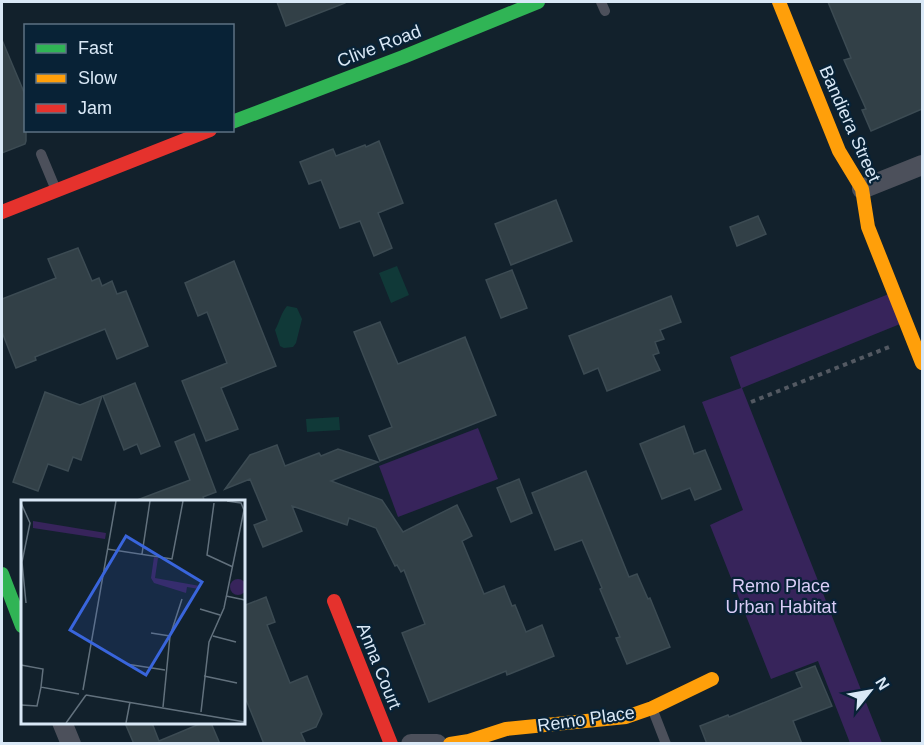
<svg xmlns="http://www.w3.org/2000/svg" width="924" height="745" font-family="Arial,sans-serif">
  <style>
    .green { fill: #37245b }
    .water { fill: #103938 }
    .building { fill: #324047; stroke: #3c4b53; stroke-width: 1.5 }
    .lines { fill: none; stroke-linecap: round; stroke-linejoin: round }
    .path { stroke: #535962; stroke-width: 4; stroke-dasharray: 4.5 4.5; stroke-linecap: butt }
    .lane { stroke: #4c505b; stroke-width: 10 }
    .street { stroke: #4c505b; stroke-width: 20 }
    .fast { stroke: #30b455; stroke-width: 14 }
    .slow { stroke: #ff9f0a; stroke-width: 14 }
    .jam { stroke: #e5322d; stroke-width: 14 }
    .labels { text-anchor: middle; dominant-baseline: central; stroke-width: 4.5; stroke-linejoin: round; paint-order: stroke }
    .street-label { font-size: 18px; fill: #d9e8f6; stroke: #082236 }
    .park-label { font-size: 18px; fill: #d9ccf6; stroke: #082236 }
    .inset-road { fill: none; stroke: #62717d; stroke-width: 1.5 }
    .view { fill: #3965dc; fill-opacity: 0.15; stroke: #3965dc; stroke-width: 3 }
    .inset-edge { fill: none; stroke: #d9e8f6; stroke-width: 3 }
  </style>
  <rect width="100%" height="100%" fill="#12212c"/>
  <g class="green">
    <path d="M894 292 905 322 742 388 882 743H850L818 661 771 679 710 525 743 510 702 402 741 388 730 357Z"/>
    <path d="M478 428 498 479 398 517 379 466Z"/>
  </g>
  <g class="water">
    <path d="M397 266 409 295 391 303 379 273Z"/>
    <path d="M287 306 297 308 302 319 296 343 293 347 284 348 280 346 275 330C280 321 281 313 287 306Z"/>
    <path d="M339 417 340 430 307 432 306 419Z"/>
  </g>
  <g class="building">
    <path d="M277 2H345V3L286 26Z"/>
    <path d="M828 2H922V109L871 131 862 110 866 109 844 60 851 58Z"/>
    <path d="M2 40 26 97V141L25 144 2 153Z"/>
    <path d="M379 141 403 203 378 213 392 248 374 256 360 221 340 228 321 180 309 184 300 162 333 149 336 156 365 145 366 147Z"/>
    <path d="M556 200 572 241 511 265 495 224Z"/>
    <path d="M758 216 766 234 737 246 730 227Z"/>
    <path d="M78 248 92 281 99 278 102 286 112 281 117 294 126 291 148 346 117 359 105 329 35 357 36 360 16 368 2 332V299L56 278 48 259Z"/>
    <path d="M234 261 276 366 221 388 238 429 206 441 182 381 227 363 207 312 198 316 185 283Z"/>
    <path d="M512 270 527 308 501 318 486 280Z"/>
    <path d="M671 296 681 322 660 330 664 339 655 342 659 353 653 355 660 370 607 391 598 368 584 374 569 336Z"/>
    <path d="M380 322 398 364 465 337 496 415 380 461 369 436 392 427 354 332Z"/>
    <path d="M135 383 160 446 141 454 137 444 124 450 103 396Z"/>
    <path d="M45 392 80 405 102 396 81 460 73 457 68 471 48 464 38 491 13 482Z"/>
    <path d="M684 426 694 454 705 450 721 489 695 500 690 488 662 499 640 444Z"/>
    <path d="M194 434 216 492 203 497 205 502H137V500L190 480 175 442Z"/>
    <path d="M277 445 285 466 319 453 321 456 338 449 378 462 331 481 382 500 403 532 457 505 472 536 462 541 484 594 504 586 512 606 515 605 526 632 542 625 554 656 507 675 506 671 429 702 402 633 425 624 404 570 401 572 397 565 395 566 376 528 349 518 347 525 292 506 302 531 263 547 254 525 267 520 250 479 225 489 250 455Z"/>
    <path d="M586 471 629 577 637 574 648 599 650 598 670 647 627 664 616 638 620 637 600 589 602 588 582 540 555 550 532 493Z"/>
    <path d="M519 479 532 513 511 522 497 488Z"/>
    <path d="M266 597 275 622 267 625 290 683 307 676 322 714 316 727 301 733 306 744H264L243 692V606Z"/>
    <path d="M815 666 832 706 793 721 802 744H707L700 726 728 715 729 717 802 687 796 673Z"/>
    <path d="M125 723H152L159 741 202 723H211L220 744H134Z"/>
  </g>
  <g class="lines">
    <path class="path" d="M751 402 889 347"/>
    <g class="lane">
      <path d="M601 2 605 11"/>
      <path d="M41 154 56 190"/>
      <path d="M652 708 666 744"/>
    </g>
    <g class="street">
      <path d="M862 189 922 165"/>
      <path d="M62 722 71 744"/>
      <path d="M411 744H437"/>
    </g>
    <g class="fast">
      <path d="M232 122 403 57 538 2"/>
      <path d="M2 574 22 626"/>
    </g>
    <g class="slow">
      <path d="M779 2 839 151 862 189 868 227 922 363"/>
      <path d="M450 744 469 741 506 729 626 717 652 708 712 679"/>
    </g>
    <g class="jam">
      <path d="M2 212 210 130"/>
      <path d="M334 601 391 744"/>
    </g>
  </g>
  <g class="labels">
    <g class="street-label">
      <text transform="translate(379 46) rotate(-21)">Clive Road</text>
      <text transform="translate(850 124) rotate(66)">Bandiera Street</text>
      <text transform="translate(379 666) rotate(68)">Anna Court</text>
      <text transform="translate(586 719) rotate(-8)">Remo Place</text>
    </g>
    <g class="park-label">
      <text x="781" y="586">Remo Place<tspan x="781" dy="21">Urban Habitat</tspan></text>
    </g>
  </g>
  <g transform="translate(21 500)">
    <rect width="224" height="224" fill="#12212c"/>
    <path d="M12 21 85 33 84 39 12 28ZM133 57 137 58 134 78 179 86 178 89 166 87 165 93 133 83 130 78ZM209 87a8 8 0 1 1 16 0a8 8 0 1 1-16 0Z" fill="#37245b"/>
    <path class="inset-road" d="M0 3 9 23 1 62 5 103M193 3 186 55 212 67M86 49 151 59 162 1M121 54 129 1M205 96 224 100M179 109 199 115M130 133 149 136M192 136 215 142M105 164 144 170M0 165 22 169 20 187M183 176 216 183M62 190 95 1M65 195 224 222M0 205 16 206 20 187 58 194M142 207 149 136 161 99M180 212 188 142 203 108 223 10 220 3 206 1M45 223 65 195M105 223 109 202"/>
    <path class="view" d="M105 36 181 82 125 175 49 130Z"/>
    <rect width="224" height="224" class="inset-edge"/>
  </g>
  <rect width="924" height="745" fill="none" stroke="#d9e8f6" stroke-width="6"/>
  <rect x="24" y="24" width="210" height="108" fill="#082236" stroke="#5c7183" stroke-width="1.5"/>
  <rect x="36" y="44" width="30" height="9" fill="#30b455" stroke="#5c7183" stroke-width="1.5"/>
  <text x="78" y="54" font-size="18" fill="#d9e8f6">Fast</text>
  <rect x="36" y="74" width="30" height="9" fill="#ff9f0a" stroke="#5c7183" stroke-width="1.5"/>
  <text x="78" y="84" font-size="18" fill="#d9e8f6">Slow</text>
  <rect x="36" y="104" width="30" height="9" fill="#e5322d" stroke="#5c7183" stroke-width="1.5"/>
  <text x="78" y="114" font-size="18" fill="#d9e8f6">Jam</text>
  <g transform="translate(870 691) rotate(59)" stroke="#082236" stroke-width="4.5" paint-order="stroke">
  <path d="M0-4.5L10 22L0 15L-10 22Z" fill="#d9e8f6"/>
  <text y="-9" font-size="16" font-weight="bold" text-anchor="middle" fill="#d9e8f6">N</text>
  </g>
</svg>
